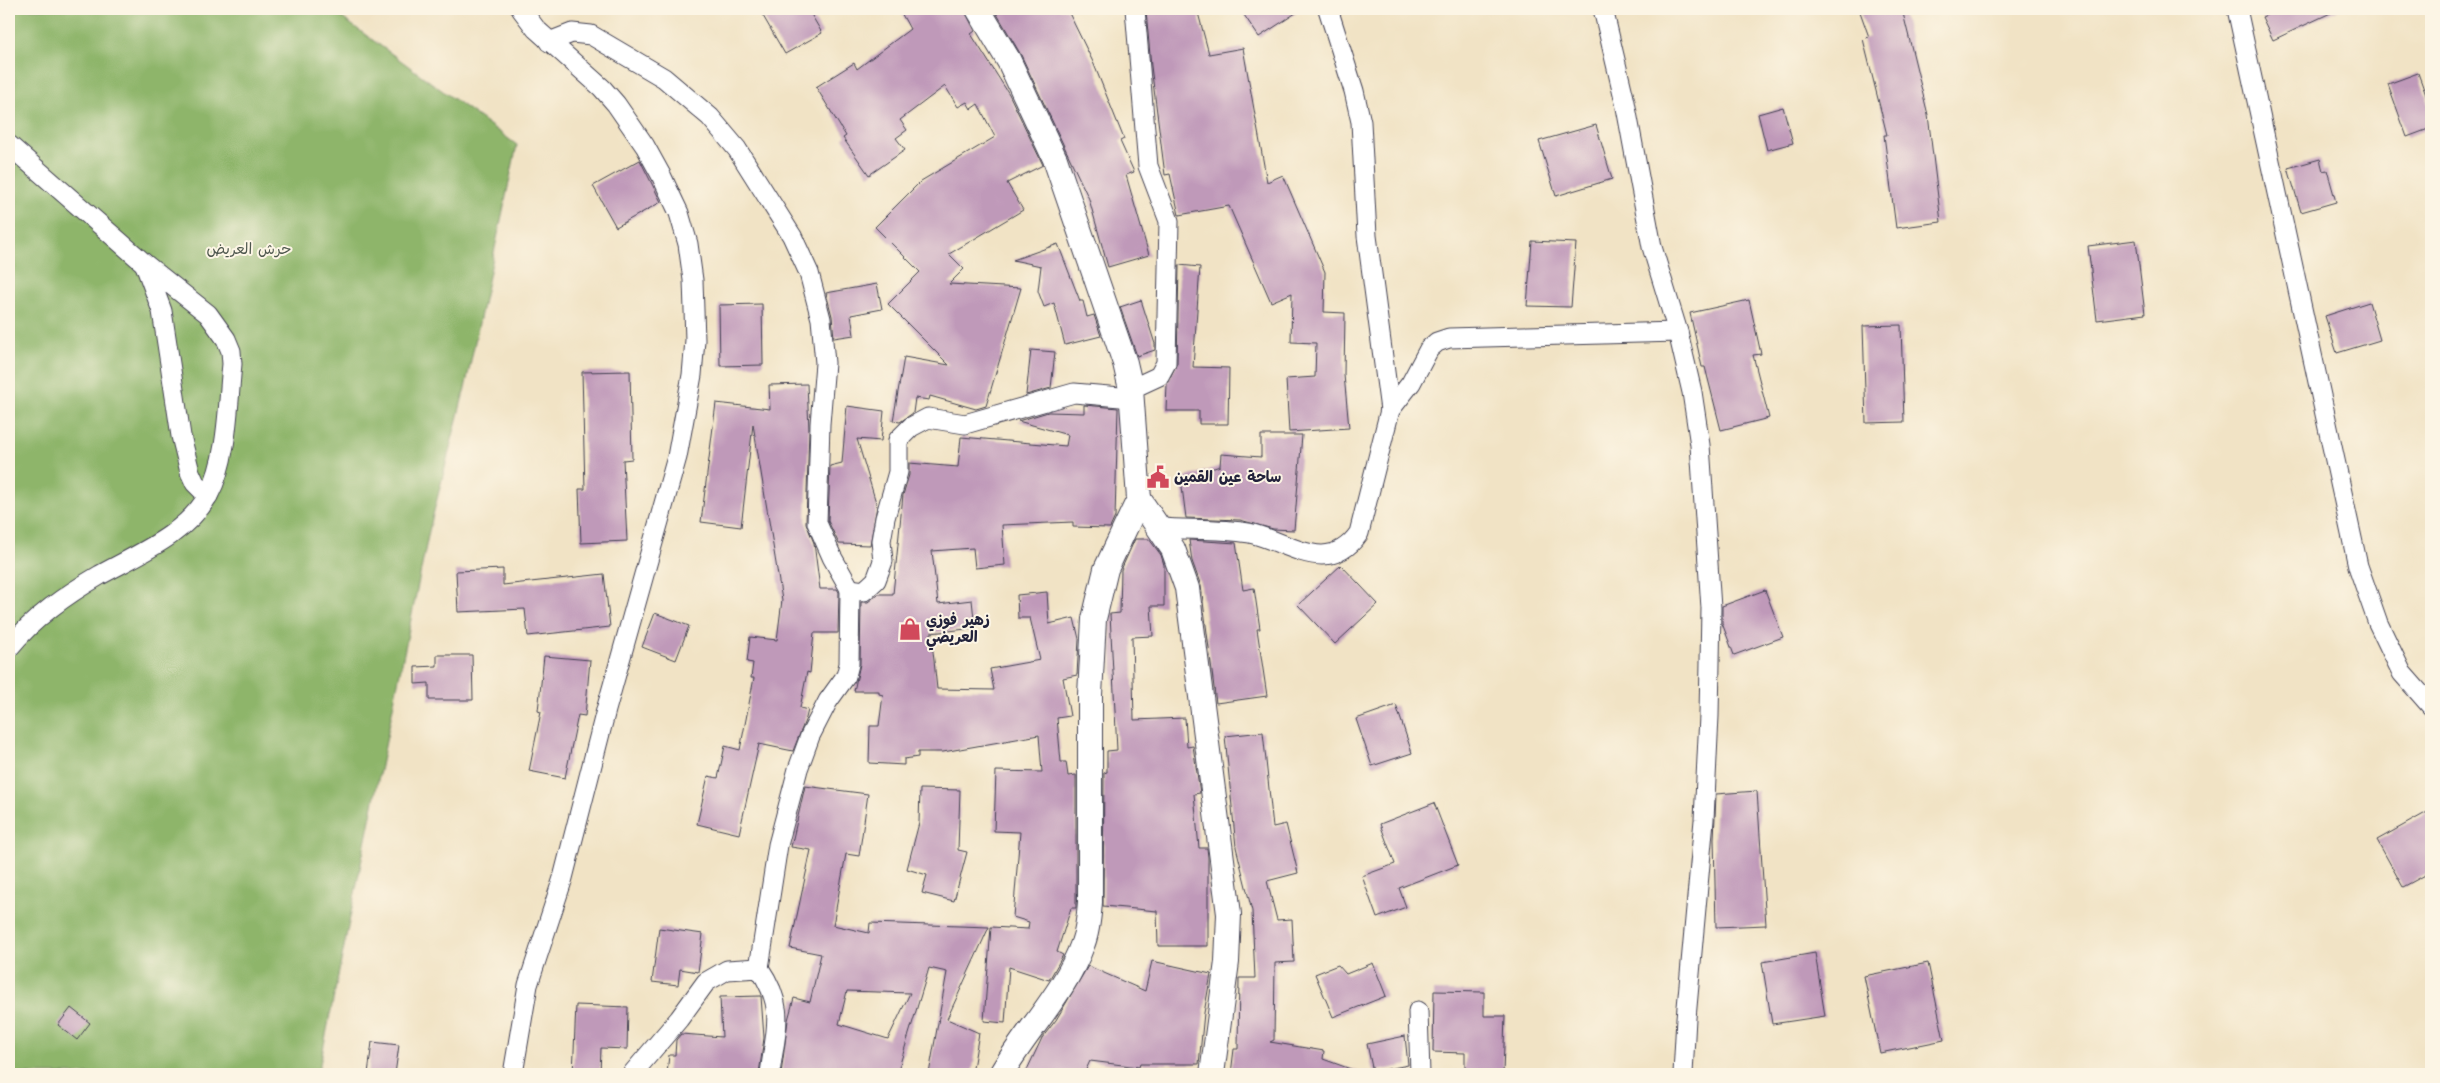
<svg xmlns="http://www.w3.org/2000/svg" width="2440" height="1083" font-family="'Architects Daughter','Playpen Sans Arabic',sans-serif">
  <style>
    .forest { fill: #8eb56a; stroke: #586c52 }
    .building { fill: #bf99b9; fill-rule: evenodd }
    .lines { fill: none; stroke-linecap: round; stroke-linejoin: round }
    .minor-casing { stroke: #413f50; stroke-width: 21 }
    .tertiary-casing { stroke: #413f50; stroke-width: 26 }
    .minor { stroke: #fff; stroke-width: 19 }
    .tertiary { stroke: #fff; stroke-width: 24 }
    .labels { text-anchor: middle; dominant-baseline: central; stroke-width: 4; stroke-linejoin: round; paint-order: stroke }
    .park-label { font-size: 15px; fill: #4e574e; stroke: #fcf5e5 }
    .poi-label { font-size: 15px; font-weight: bold; fill: #22223b; stroke: #fcf5e5; text-anchor: start }
  </style>
  <rect width="100%" height="100%" fill="#fcf5e5"/>
  <filter id="ink" filterUnits="userSpaceOnUse"><feTurbulence type="fractalNoise" baseFrequency=".02" numOctaves="2"/><feDisplacementMap in="SourceGraphic" scale="10" xChannelSelector="R" yChannelSelector="G"/><feConvolveMatrix kernelMatrix="1 2 1 2 8 2 1 2 1" color-interpolation-filters="sRGB"/></filter>
  <filter id="wash" filterUnits="userSpaceOnUse"><feTurbulence type="fractalNoise" baseFrequency=".0096" numOctaves="4" result="noise"/><feDisplacementMap in="SourceGraphic" scale="20" xChannelSelector="R" yChannelSelector="G"/><feGaussianBlur stdDeviation="1.12" result="paint"/><feColorMatrix in="noise" values="0 0 0 0 0 0 0 0 0 0 0 0 0 0 0 0 0 1.4 0 .05"/><feComposite in="paint" operator="in"/></filter>
  <g filter="url(#wash)">
    <rect width="100%" height="100%" fill="#f1e3c5"/>
    <path class="forest" d="M9 9H330L517 145 466 384 429 531 318 1074H9Z"/>
    <g id="blocks">
      <g class="building">
        <path d="M759 9H808L822 33 785 54Z"/>
        <path d="M899 9H964L975 31 971 34 1009 94 1043 165 1007 183 1023 210 949 254 964 269 949 284 1021 288 986 406 976 409 930 396 929 400 915 398 913 413 900 422 893 421 904 357 949 365 888 304 920 272 875 227 921 181 995 137 978 104 971 109 967 102 958 107 945 86 900 120 907 130 896 138 905 150 869 175 843 138 846 136 816 87 854 63 857 69 910 29Z"/>
        <path d="M994 9H1067L1093 62 1124 139 1120 141 1134 172 1126 175 1149 255 1108 267 1089 199 1021 55Z"/>
        <path d="M1163 9H1197L1209 54 1243 48 1267 182 1283 175 1325 272 1324 312 1345 313 1344 375 1349 428 1289 432 1286 379 1315 377 1316 343 1291 342 1292 293 1271 302 1229 206 1179 215 1170 174 1165 175 1151 66 1146 11Z"/>
        <path d="M1240 9H1302L1259 37Z"/>
        <path d="M1859 9H1902L1928 115 1941 222 1896 228 1884 135H1887L1863 39 1869 37Z"/>
        <path d="M2280 9H2339L2273 40 2262 17Z"/>
        <path d="M2418 73 2431 109V128L2407 137 2388 84Z"/>
        <path d="M1783 107 1793 143 1767 150 1758 114Z"/>
        <path d="M1596 125 1612 179 1556 196 1539 141Z"/>
        <path d="M2320 159 2323 171 2327 170 2336 202 2301 212 2288 168Z"/>
        <path d="M640 160 661 202 616 227 593 186Z"/>
        <path d="M2136 240 2145 314 2097 320 2088 246Z"/>
        <path d="M1532 241 1576 243 1571 307 1527 306Z"/>
        <path d="M1058 244 1080 301H1083L1087 317 1094 315 1101 336 1065 345 1054 303 1044 307 1038 291 1041 266 1013 260Z"/>
        <path d="M1179 265 1200 267 1193 367 1229 368 1228 424H1199V411H1166L1167 384 1177 363Z"/>
        <path d="M877 284 882 309 851 315 854 335 834 338 832 316 826 293Z"/>
        <path d="M1141 300 1155 344V350L1137 356 1120 307Z"/>
        <path d="M1749 300 1761 354 1753 355 1769 418 1721 430 1705 367H1702L1690 313Z"/>
        <path d="M2369 302 2380 340 2337 353 2325 316Z"/>
        <path d="M762 304 763 365 720 366 719 305Z"/>
        <path d="M1901 325 1904 422 1866 423 1863 326Z"/>
        <path d="M1031 350 1055 352 1051 388 1026 395Z"/>
        <path d="M630 371 632 459 623 460 627 541 581 543 579 489H585L582 372Z"/>
        <path d="M807 384 809 430 806 523 814 543 820 589H837L839 592 838 633H814L810 673 807 672 800 708 808 710 806 718 793 751 759 744 739 834 697 824 708 776 718 778 725 746 740 750 754 678H751L753 663 747 662 750 637 777 640 782 600 753 424 741 527 701 522 716 403 770 409 769 385Z"/>
        <path d="M1084 405 1118 408 1115 517 1110 528 1073 527V522L1002 525 1005 565 975 568 973 548 932 551 938 604 972 600 975 628 931 633 937 689 994 690 990 669 1040 660 1030 618H1018L1017 595 1047 592 1049 624 1074 618 1079 639 1077 675 1063 678 1070 716 1057 718 1061 762H1066L1068 776 1076 775V908H1071L1057 952 1063 955 1049 980 1009 967 1005 1023 984 1021 991 927 1028 929 1029 922 1013 917 1020 832 994 831 996 771 1042 772 1039 735 943 752H918V757L904 759V765L869 763 870 726H879L883 695 879 694V691H854L860 664 861 602H868L878 594H893L903 495 909 475V463L958 467 961 437 1066 446 1068 435 1018 421 1048 412 1084 413Z"/>
        <path d="M847 406 884 411 881 441 857 439 877 506 870 545 839 544 828 521 830 466 842 463Z"/>
        <path d="M1261 435H1302L1294 530 1273 529 1240 520 1186 518 1181 479 1220 466 1221 454 1261 457Z"/>
        <path d="M1135 539H1149L1161 555 1164 565V606H1151L1153 636 1132 637 1134 720 1185 718 1187 747 1193 746 1200 793 1194 794 1199 848H1207L1208 857V946H1158L1157 911 1103 906 1104 773 1107 772V751L1117 750 1110 614 1120 613 1121 570Z"/>
        <path d="M1189 540 1236 543 1243 590 1254 588 1260 629H1257L1267 696 1216 703 1201 586 1192 561Z"/>
        <path d="M1341 565 1378 604 1335 644 1298 605Z"/>
        <path d="M503 569V585L604 574 610 627 528 636 525 609 458 612 456 571Z"/>
        <path d="M1765 590 1783 637 1734 655 1722 623V606Z"/>
        <path d="M655 613 689 626 676 660 642 647Z"/>
        <path d="M437 655H472L473 700H429V683L415 684V667L437 666Z"/>
        <path d="M544 656 590 660 585 716 578 715 565 778 529 771 541 712 538 711Z"/>
        <path d="M1396 705 1412 753 1372 766 1356 719Z"/>
        <path d="M1263 732 1273 827 1286 824 1298 873 1267 881 1277 920 1292 919 1294 962 1275 963 1274 1040 1270 1042 1324 1051 1323 1059 1359 1072V1074H1231L1234 1049H1238L1239 978H1255L1252 911 1236 847 1225 736Z"/>
        <path d="M805 786 868 794 859 856 846 854 833 925 869 933 870 923 989 927 947 1019 979 1033 972 1074H929L947 972 929 968 897 1074H781L788 1020 794 998 810 1002 821 954 790 948 811 850 791 847ZM847 991 910 993 888 1039 839 1024Z"/>
        <path d="M920 789 960 790 958 850 967 852 954 901 922 893 927 875 907 869 919 823Z"/>
        <path d="M1757 791 1766 925 1716 927 1714 839 1716 794Z"/>
        <path d="M1434 803 1458 865 1399 888 1406 907 1377 918 1362 876 1395 864 1380 824Z"/>
        <path d="M2431 810V872L2403 887 2377 840Z"/>
        <path d="M659 928 703 934 698 972 680 969 678 985 652 982Z"/>
        <path d="M1815 953 1825 1016 1772 1024 1762 962Z"/>
        <path d="M1152 961 1211 974 1204 1013 1199 1064H1140L1139 1067 1090 1061 1084 1074H1025L1042 1038 1056 1020 1088 966 1145 991Z"/>
        <path d="M1373 963 1386 996 1333 1017 1315 974 1338 965 1346 974Z"/>
        <path d="M1928 963 1944 1040 1880 1053 1864 976Z"/>
        <path d="M1434 991 1484 992V1016H1505L1503 1074H1465V1053L1433 1052Z"/>
        <path d="M761 996 764 1038 759 1074H667L669 1055H675L676 1040 681 1034 722 1037 720 997Z"/>
        <path d="M576 1005 628 1007 627 1049 601 1048 600 1074H573Z"/>
        <path d="M71 1008 90 1023 77 1040 58 1025Z"/>
        <path d="M1405 1036 1408 1065 1373 1072 1367 1044Z"/>
        <path d="M372 1042 399 1045 395 1074H368Z"/>
      </g>
    </g>
  </g>
  <g filter="url(#ink)">
    <use href="#blocks" fill-opacity="0" stroke="#413f50" stroke-width="1"/>
    <g class="lines">
      <defs>
        <g id="minor">
          <path d="M1328 9 1354 91 1361 122 1367 236 1390 410"/>
          <path d="M1603 9 1625 102 1652 247 1678 332 1692 392 1700 445 1711 608 1709 716 1704 820 1686 1018 1683 1074"/>
          <path d="M2237 9 2358 566 2378 623 2402 673 2431 706"/>
          <path d="M549 42 572 33 591 35 664 78 710 117 737 149 792 236 809 273 821 319 825 363 820 424 817 523 832 557 850 589"/>
          <path d="M9 145 145 264 208 314 226 339 231 351 232 364C228 403 228 459 209 494 187 534 138 554 100 575 66 595 34 617 9 648"/>
          <path d="M145 265 162 311 181 436 190 472 195 483 208 496"/>
          <path d="M1131 389 1159 376 1166 363 1169 221 1148 166 1135 9"/>
          <path d="M1161 528C1188 530 1222 528 1249 533 1288 541 1328 578 1359 533L1390 410 1411 383 1429 349 1437 342 1449 338 1678 332"/>
          <path d="M759 968 778 845 798 769 810 736 828 701 846 676 849 664 850 589 864 591 876 580 883 561 881 541 885 518 898 472V440L911 427 928 418 965 424 1074 393 1132 398"/>
          <path d="M1418 1011 1420 1074"/>
          <path d="M513 1074 528 985 563 878 606 710 677 457 692 375 695 340 693 280 688 244 679 213 661 175 645 146 616 104 602 88 536 29 521 9"/>
          <path d="M632 1074 679 1019 706 982 727 970 759 968C787 1009 775 1030 770 1074"/>
        </g>
        <g id="tertiary">
          <path d="M978 9 1009 61 1055 159 1125 363 1131 389 1139 499 1106 569 1094 619 1090 695V902C1089 915 1088 930 1083 943 1066 991 1026 1031 1001 1074"/>
          <path d="M1139 499 1173 549 1187 588 1229 914 1227 962 1212 1074"/>
        </g>
      </defs>
      <use href="#minor" class="minor-casing"/>
      <use href="#tertiary" class="tertiary-casing"/>
      <use href="#minor" class="minor"/>
      <use href="#tertiary" class="tertiary"/>
    </g>
  </g>
  <defs>
    <symbol id="civic-bare" viewBox="-9 -9 18 18"><path d="M-.6-6.5H3V-4.5H.6V-3L4-1V1h2V6H-6V1h2V-1L-.6-3ZM-1.2 2.5V6h2.4V2.5Z" fill="#d1495b" stroke="#fcf5e5" stroke-width="2.5" paint-order="stroke"/></symbol>
    <symbol id="shop-bare" viewBox="-9 -9 18 18"><path d="M-5-2.5h2.3a2.7 3.5 0 0 1 5.4 0H5L5.5 6h-11ZM-1.5-2.5h3a1.5 2.3 0 0 0-3 0Z" fill="#d1495b" stroke="#fcf5e5" stroke-width="2.5" paint-order="stroke"/></symbol>
  </defs>
  <g fill-rule="evenodd">
    <use href="#civic-bare" x="1142" y="461" width="32" height="32"/>
    <use href="#shop-bare" x="894" y="613" width="32" height="32"/>
  </g>
  <g class="labels">
    <g class="park-label">
      <text x="249" y="249">حرش العريض</text>
    </g>
    <g class="poi-label">
      <text x="1174" y="477">ساحة عين القمين</text>
      <text x="926" y="620">زهير فوزي<tspan x="926" dy="17">العريضي</tspan></text>
    </g>
  </g>
  <rect width="2440" height="1083" fill="none" stroke="#fcf5e5" stroke-width="30"/>
</svg>
